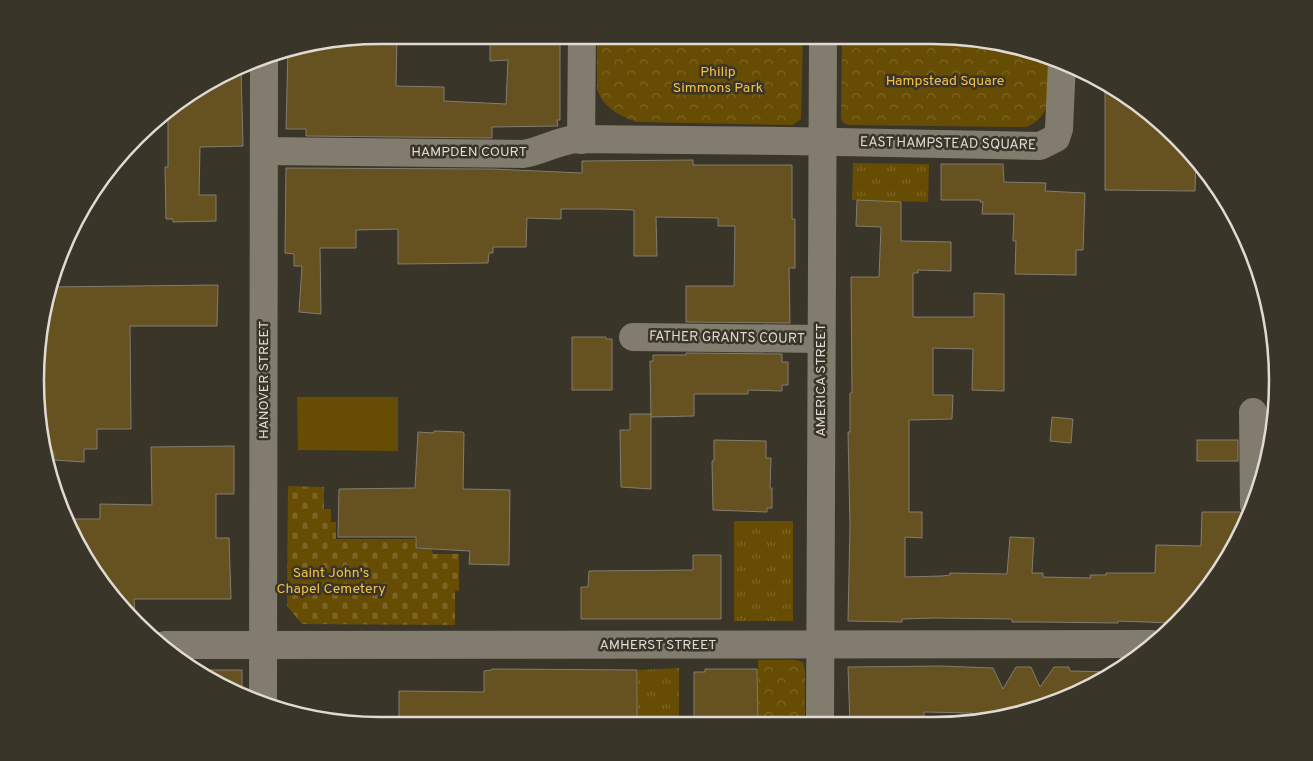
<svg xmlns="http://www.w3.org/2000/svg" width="1313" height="761" font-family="Overpass,sans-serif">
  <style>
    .grass { fill: url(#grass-tufts) }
    .forest { fill: url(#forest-crowns) }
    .cemetery { fill: url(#cemetery-stones) }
    .pitch { fill: #674d03 }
    .building { fill: #665121; stroke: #837d6f }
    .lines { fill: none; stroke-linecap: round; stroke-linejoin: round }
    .minor { stroke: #827c6e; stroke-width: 28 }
    .labels { text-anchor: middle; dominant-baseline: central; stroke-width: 5; stroke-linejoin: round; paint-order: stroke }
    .park-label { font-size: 14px; fill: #f5c145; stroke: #3a3529 }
    .street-label { font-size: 14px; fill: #dfdbd4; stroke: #3a3529 }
    .rim { fill: none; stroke: #dfdbd4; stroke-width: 2.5 }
  </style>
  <defs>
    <pattern id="grass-tufts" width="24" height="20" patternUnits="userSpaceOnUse" patternTransform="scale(1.25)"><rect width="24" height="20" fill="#674d03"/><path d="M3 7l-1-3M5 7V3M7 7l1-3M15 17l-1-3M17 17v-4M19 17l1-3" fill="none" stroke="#7c6627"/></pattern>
    <pattern id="forest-crowns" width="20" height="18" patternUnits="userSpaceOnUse" patternTransform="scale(1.25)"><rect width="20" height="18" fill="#674d03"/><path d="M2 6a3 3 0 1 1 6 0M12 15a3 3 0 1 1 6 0" fill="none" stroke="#7c6627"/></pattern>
    <pattern id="cemetery-stones" width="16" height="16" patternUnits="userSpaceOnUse" patternTransform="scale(1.25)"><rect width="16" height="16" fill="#674d03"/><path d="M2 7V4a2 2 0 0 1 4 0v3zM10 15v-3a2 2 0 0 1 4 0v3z" fill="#7c6627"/></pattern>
  </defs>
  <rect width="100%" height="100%" fill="#3a3529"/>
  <g class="grass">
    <path d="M853 163 929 164 928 202 852 200Z"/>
    <rect x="734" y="521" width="59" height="100"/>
    <path d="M679 668V725H637L638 670Z"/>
  </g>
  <g class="forest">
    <path d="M597 35 803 36 801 119 793 125 637 122C619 116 603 107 597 89Z"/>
    <path d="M842 36H955L1044 53 1049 56C1048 83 1056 116 1026 127L850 125C845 124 842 123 841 117Z"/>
    <path d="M758 660H795L803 662 805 671V725H758Z"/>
  </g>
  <path class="cemetery" d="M288 486 324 487V509H331V522H336V539H415L416 549H432L433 554H459V590L455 591V625L302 624 287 606Z"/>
  <path class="pitch" d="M297 397H398V451L298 450Z"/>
  <g class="building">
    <path d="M380 35H397L396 86 444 87V101L506 104 508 60 490 61V35H560V120H557L558 126 492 127V138L306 136V129H286L288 50Z"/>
    <path d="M241 68 243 146 200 147 199 195H216V221L173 222V219H166L165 167H168V108Z"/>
    <path d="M1105 84 1124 93 1177 136 1196 159 1195 191 1105 190Z"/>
    <path d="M693 160V165H792V219H795V268H789L790 323 686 322V286H734L735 226H718V218L656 217 657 256H634V210L601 209H561V219L527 218 526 247H493V253H489L488 263 398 264V229L356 230V248H320L321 314 299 312 302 266H294V254L285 253 286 168 492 169 582 173V161Z"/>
    <path d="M941 164H1003L1004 182 1046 183 1045 191 1085 193 1083 250H1076V275L1015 274 1016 241H1013L1014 214H982L983 202H980V200H941Z"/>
    <path d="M857 200 901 202V241L951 242V271L918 270V273H913V317H974V293L1004 294V391L972 390 973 349 933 348V395H953L952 419 909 420V512H922V538L905 537V577L942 576 950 575V573L1007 574 1010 537 1034 538 1032 573H1043V577L1091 578 1090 575H1106V573H1155L1156 545 1201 546 1202 512H1240L1243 516V530L1220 572 1180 621H1172V623L1118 621V623L1041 622H1012V619L935 618 902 619V622L848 621 850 526 848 432H850V393H852L851 277H879L881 227 856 226Z"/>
    <path d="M218 285 217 326H130L131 429H97V449H84V462L54 460V452H47L35 381 41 333H44V313L49 287Z"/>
    <path d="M572 337H606V339H612V390H572Z"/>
    <path d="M686 353 782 354V362H788V385H782V391L748 390V394H694V416L651 417 650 361H653V355H686Z"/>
    <path d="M630 414H651V489L621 487 620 430H630Z"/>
    <path d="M1052 417 1073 419 1071 443 1050 441Z"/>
    <path d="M434 431 463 432 464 433 463 489 510 490 509 565 469 564 470 551 416 548V537H338L339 489 415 488 418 432 434 433Z"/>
    <path d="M714 440 766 441V458H771L770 488H772V508H767V512L713 510 712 461H714Z"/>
    <rect x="1197" y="440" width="41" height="21"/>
    <path d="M234 446V494H216V538H229L231 599H134L135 617 107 591 68 519H100V504L152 505 151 447Z"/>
    <path d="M693 555H721V619H581V587H588L589 571 693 570Z"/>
    <path d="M940 666 993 668 1003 689 1016 667H1031L1040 687 1054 667H1069L1070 671 1116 672 1106 680 1043 708 972 722V713L924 712V725H850L848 667Z"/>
    <path d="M492 669 637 670V725H399V691L484 692V671L492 670Z"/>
    <path d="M705 669H757L758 725H694V672H705Z"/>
    <path d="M192 670H242V694L228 687Z"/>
  </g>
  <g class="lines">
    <g class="minor">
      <path d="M581 140 582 35"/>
      <path d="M264 151 523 154C542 151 557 141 576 139L787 141 1040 146 1056 138 1059 129 1062 62"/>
      <path d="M633 337 821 339"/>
      <path d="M1253 412 1254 506"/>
      <path d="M165 645 1152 644"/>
      <path d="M263 705 264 56"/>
      <path d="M820 725 823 36"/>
    </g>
  </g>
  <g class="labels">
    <g class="park-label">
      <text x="718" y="72">Philip<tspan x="718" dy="16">Simmons Park</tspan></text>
      <text x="945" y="81">Hampstead Square</text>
      <text x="331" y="573">Saint John's<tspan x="331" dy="16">Chapel Cemetery</tspan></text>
    </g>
    <g class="street-label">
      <text transform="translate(948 144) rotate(1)">EAST HAMPSTEAD SQUARE</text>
      <text x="469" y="152">HAMPDEN COURT</text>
      <text transform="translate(727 338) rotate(1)">FATHER GRANTS COURT</text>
      <text transform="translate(264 380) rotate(-90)">HANOVER STREET</text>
      <text transform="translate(821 380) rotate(-90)">AMERICA STREET</text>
      <text x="658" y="645">AMHERST STREET</text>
    </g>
  </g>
  <path d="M0 0H1313V761H0ZM380 44H933A336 336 0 0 1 1269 380V381A336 336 0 0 1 933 717H380A336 336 0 0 1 44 381V380A336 336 0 0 1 380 44Z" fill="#3a3529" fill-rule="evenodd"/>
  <path class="rim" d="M380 44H933A336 336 0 0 1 1269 380V381A336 336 0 0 1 933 717H380A336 336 0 0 1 44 381V380A336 336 0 0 1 380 44Z"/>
</svg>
